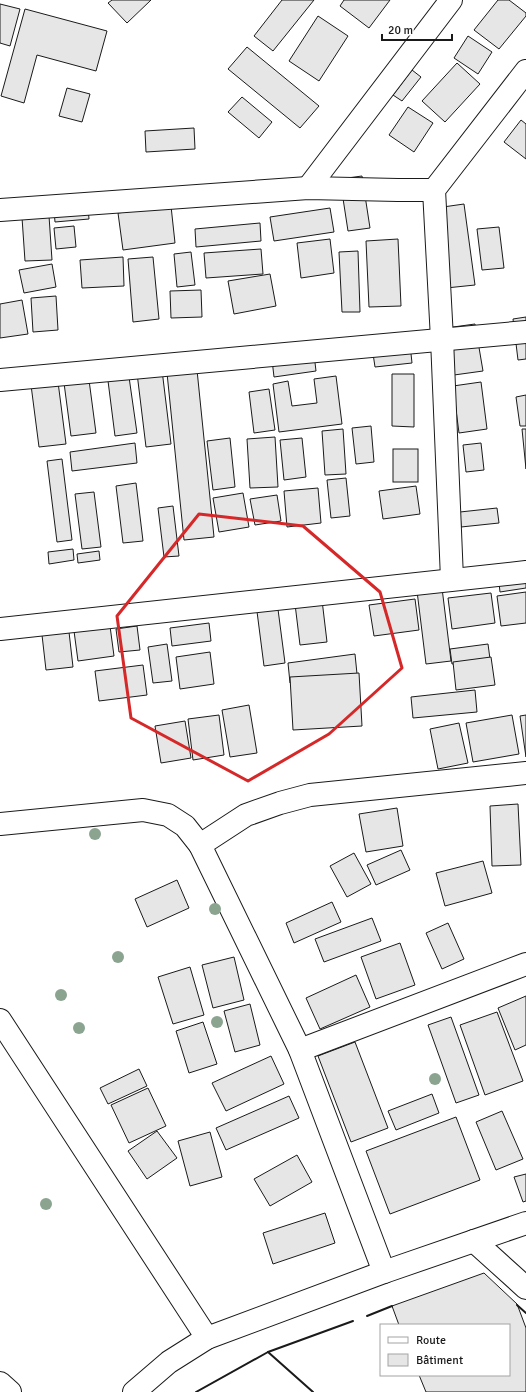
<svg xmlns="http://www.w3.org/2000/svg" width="526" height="1392" font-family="Signika,sans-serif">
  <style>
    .building { fill: #e6e6e6; stroke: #1a1a1a }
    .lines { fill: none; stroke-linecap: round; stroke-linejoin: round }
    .minor-casing { stroke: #1a1a1a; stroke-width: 24 }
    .major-casing { stroke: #1a1a1a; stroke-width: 24 }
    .minor { stroke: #fff; stroke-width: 22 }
    .major { stroke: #fff; stroke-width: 22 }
    .wall { stroke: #1a1a1a; stroke-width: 2 }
    .tree { fill: #8aa48f }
    .marked { fill: none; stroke: #d62828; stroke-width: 3; stroke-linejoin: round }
  </style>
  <rect width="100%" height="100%" fill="#fff"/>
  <g class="building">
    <path d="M112 0H151L127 23 108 3Z"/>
    <path d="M282 0H314L273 51 254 36Z"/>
    <path d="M344 0H390L369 28 340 6Z"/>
    <path d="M498 0H509L526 13V16L499 49 474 30Z"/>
    <path d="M0 4 20 9 10 46 0 43Z"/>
    <path d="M25 9 107 31 96 71 37 55 24 103 1 96Z"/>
    <path d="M318 16 348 36 319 81 289 61Z"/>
    <path d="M468 36 492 52 478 74 454 58Z"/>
    <path d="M247 47 319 106 300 128 228 69Z"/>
    <path d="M457 63 480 84 445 122 422 101Z"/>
    <path d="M412 70 421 77 402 101 393 95Z"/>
    <path d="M67 88 90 94 82 122 59 116Z"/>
    <path d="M242 97 272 122 259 138 228 112Z"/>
    <path d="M408 107 433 123 414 152 389 135Z"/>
    <path d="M521 120 526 124V159L504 142Z"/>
    <path d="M194 128 195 149 146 152 145 131Z"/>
    <path d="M362 176 370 228 348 231 340 179Z"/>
    <path d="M87 196 89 219 55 222 53 199Z"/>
    <path d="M48 201 52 260 25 261 21 203Z"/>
    <path d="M464 204 475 285 446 288 436 208Z"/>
    <path d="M171 206 175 243 123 250 118 213Z"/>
    <path d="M330 208 334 232 274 241 270 217Z"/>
    <path d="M260 223 261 241 196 247 195 229Z"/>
    <path d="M74 226 76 247 56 249 54 228Z"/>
    <path d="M499 227 504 268 482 270 477 229Z"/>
    <path d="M330 239 334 273 301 278 297 243Z"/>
    <path d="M398 239 401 306 369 307 366 241Z"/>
    <path d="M261 249 263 274 206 278 204 253Z"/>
    <path d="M358 251 360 312H342L339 252Z"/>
    <path d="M191 252 195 285 177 287 174 254Z"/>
    <path d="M123 257 124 286 82 288 80 260Z"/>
    <path d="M153 257 159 319 133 322 128 259Z"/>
    <path d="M52 264 56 287 24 293 19 270Z"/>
    <path d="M270 274 276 306 234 314 228 281Z"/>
    <path d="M201 290 202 317 171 318 170 291Z"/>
    <path d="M56 296 58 330 33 332 31 298Z"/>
    <path d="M22 300 28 334 0 338V304Z"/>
    <path d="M526 317V359L518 360 513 319Z"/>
    <path d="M475 324 483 371 454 375 446 328Z"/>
    <path d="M409 335 412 363 375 367 371 340Z"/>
    <path d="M313 346 316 371 274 377 271 351Z"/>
    <path d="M128 370 137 433 115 436 107 373Z"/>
    <path d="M162 370 171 444 146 447 137 373Z"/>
    <path d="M197 370 214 537 184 540 167 373Z"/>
    <path d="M392 374H414V427L392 426Z"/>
    <path d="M336 376 342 424 279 432 273 384 288 381 292 406 317 403 314 379Z"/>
    <path d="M89 380 96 433 71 436 64 383Z"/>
    <path d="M58 382 66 444 39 447 31 385Z"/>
    <path d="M481 382 487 429 459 433 453 386Z"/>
    <path d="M269 389 275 430 254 433 249 392Z"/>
    <path d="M526 395V426H520L516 397Z"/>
    <path d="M371 426 374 462 356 464 352 428Z"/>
    <path d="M343 429 346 474 325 475 322 431Z"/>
    <path d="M522 429H526V469Z"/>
    <path d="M275 437 278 487 250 488 247 439Z"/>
    <path d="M230 438 235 487 213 490 207 441Z"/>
    <path d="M302 438 306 477 284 480 280 440Z"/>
    <path d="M135 443 137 463 72 471 70 452Z"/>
    <path d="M481 443 484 470 466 472 463 445Z"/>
    <rect x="393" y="449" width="25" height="33"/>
    <path d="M62 459 72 540 57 542 47 461Z"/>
    <path d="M346 478 350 516 331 518 327 480Z"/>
    <path d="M136 483 143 541 123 543 116 486Z"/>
    <path d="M416 486 420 514 383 519 379 491Z"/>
    <path d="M318 488 321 523 287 527 284 491Z"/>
    <path d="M94 492 101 547 82 549 75 494Z"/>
    <path d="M243 493 249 527 219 532 213 498Z"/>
    <path d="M277 495 281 521 255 525 250 499Z"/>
    <path d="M173 506 179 556 164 557 158 508Z"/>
    <path d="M497 508 499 523 461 527 460 512Z"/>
    <path d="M73 549 74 560 49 564 48 552Z"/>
    <path d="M99 551 100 560 78 563 77 554Z"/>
    <path d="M526 571V588L500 592 498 574Z"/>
    <path d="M442 588 451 661 426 664 417 591Z"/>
    <path d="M526 592V623L501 626 497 596Z"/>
    <path d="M491 593 495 623 452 629 448 598Z"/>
    <path d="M276 594 285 663 264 666 255 596Z"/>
    <path d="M415 599 419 630 374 636 369 605Z"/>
    <path d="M322 600 327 642 300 645 295 604Z"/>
    <path d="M209 623 211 641 172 646 170 628Z"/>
    <path d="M110 626 114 656 78 661 74 631Z"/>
    <path d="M137 626 140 650 119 652 116 629Z"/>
    <path d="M69 632 73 667 46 670 42 635Z"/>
    <path d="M167 644 172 681 153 683 148 647Z"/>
    <path d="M488 644 490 659 452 664 450 649Z"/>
    <path d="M210 652 214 684 180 689 176 657Z"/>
    <path d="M355 654 357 674 290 683 288 663Z"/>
    <path d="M491 657 495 685 456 690 453 662Z"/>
    <path d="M143 665 147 695 99 701 95 671Z"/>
    <path d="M359 673 362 726 293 730 290 677Z"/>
    <path d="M475 690 477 712 413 718 411 697Z"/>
    <path d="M249 705 257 753 230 757 222 710Z"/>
    <path d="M219 715 224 755 193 760 188 719Z"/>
    <path d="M512 715 519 754 473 762 466 723Z"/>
    <path d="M526 715V757L520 716Z"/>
    <path d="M185 721 191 758 161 763 155 726Z"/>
    <path d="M459 723 468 763 438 769 430 729Z"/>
    <path d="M518 804 521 865 492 866 490 806Z"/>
    <path d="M397 808 403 846 366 852 359 814Z"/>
    <path d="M401 850 410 870 376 885 367 865Z"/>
    <path d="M354 853 371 884 347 897 330 866Z"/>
    <path d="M483 861 492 893 445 906 436 873Z"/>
    <path d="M177 880 189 908 147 927 135 899Z"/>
    <path d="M332 902 341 922 294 943 286 923Z"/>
    <path d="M372 918 381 941 324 962 315 939Z"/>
    <path d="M448 923 464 959 442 969 426 933Z"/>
    <path d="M400 943 415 985 376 999 361 957Z"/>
    <path d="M234 957 244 1000 213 1008 202 965Z"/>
    <path d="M190 967 204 1015 173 1024 158 977Z"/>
    <path d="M356 975 370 1007 320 1029 306 998Z"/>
    <path d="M526 996V1045L515 1050 498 1008Z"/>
    <path d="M250 1004 260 1045 235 1052 224 1011Z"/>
    <path d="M497 1012 523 1081 485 1095 460 1025Z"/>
    <path d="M451 1017 479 1095 456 1103 428 1025Z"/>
    <path d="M203 1022 217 1064 189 1073 176 1031Z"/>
    <path d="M355 1042 388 1128 351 1142 318 1056Z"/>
    <path d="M271 1056 284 1084 226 1111 212 1083Z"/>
    <path d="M139 1069 147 1086 108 1104 100 1088Z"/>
    <path d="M148 1088 166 1126 129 1143 111 1105Z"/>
    <path d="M432 1094 439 1113 396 1130 388 1111Z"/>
    <path d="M289 1096 299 1118 226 1150 216 1128Z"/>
    <path d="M502 1111 523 1159 496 1170 476 1122Z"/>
    <path d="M456 1117 480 1180 390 1214 366 1151Z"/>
    <path d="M157 1131 177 1158 147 1179 128 1151Z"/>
    <path d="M210 1132 222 1177 190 1186 178 1141Z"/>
    <path d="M297 1155 312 1182 270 1206 254 1179Z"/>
    <path d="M526 1174V1201L523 1202 514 1177Z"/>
    <path d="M325 1213 335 1243 273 1264 263 1233Z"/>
    <path d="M484 1273 517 1304 526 1328V1392H426L419 1375H509V1325H399L392 1306Z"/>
  </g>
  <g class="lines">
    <defs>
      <g id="minor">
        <path d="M308 188 451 0"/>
        <path d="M0 210 308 188 398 190H434"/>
        <path d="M0 380 526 332"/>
        <path d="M452 579 442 339 434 190 526 71"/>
        <path d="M0 629 526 572"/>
        <path d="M0 824 143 810 168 815 185 826 200 845"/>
        <path d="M0 1020 207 1338"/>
        <path d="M300 1050 526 964"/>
        <path d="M474 1241 526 1288"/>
        <path d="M384 1272 300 1050 200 845 246 815 280 803 310 795 526 773"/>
        <path d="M134 1392 169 1362 207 1338 384 1272 526 1223"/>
      </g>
      <path id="major" d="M0 1383 10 1392"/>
    </defs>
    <use href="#minor" class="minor-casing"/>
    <use href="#major" class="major-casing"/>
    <use href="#minor" class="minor"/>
    <use href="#major" class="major"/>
    <g class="wall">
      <path d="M517 1305 526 1313"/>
      <path d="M367 1316 392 1306"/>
      <path d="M268 1352 313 1392"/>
      <path d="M196 1392 268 1352 353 1321"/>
    </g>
  </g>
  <g class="tree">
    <circle cx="95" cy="834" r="6"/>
    <circle cx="215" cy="909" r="6"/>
    <circle cx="118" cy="957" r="6"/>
    <circle cx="61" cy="995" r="6"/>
    <circle cx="217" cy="1022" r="6"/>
    <circle cx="79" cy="1028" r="6"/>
    <circle cx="435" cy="1079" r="6"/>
    <circle cx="46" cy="1204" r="6"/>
  </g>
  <path class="marked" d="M199 514 303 526 380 592 402 668 329 734 248 781 131 718 117 616Z"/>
  <rect x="380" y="1324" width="130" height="52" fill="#ffffff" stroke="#a3a3a3"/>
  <rect x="388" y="1337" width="20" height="6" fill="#ffffff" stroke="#a3a3a3"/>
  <text x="416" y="1344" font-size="12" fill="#1a1a1a">Route</text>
  <rect x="388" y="1354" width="20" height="12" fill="#e6e6e6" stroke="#a3a3a3"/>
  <text x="416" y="1364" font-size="12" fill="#1a1a1a">Bâtiment</text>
  <path d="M382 34v6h70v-6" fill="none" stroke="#1a1a1a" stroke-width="2"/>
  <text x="388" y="34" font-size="12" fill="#1a1a1a" stroke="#ffffff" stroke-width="3" paint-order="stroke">20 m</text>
</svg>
